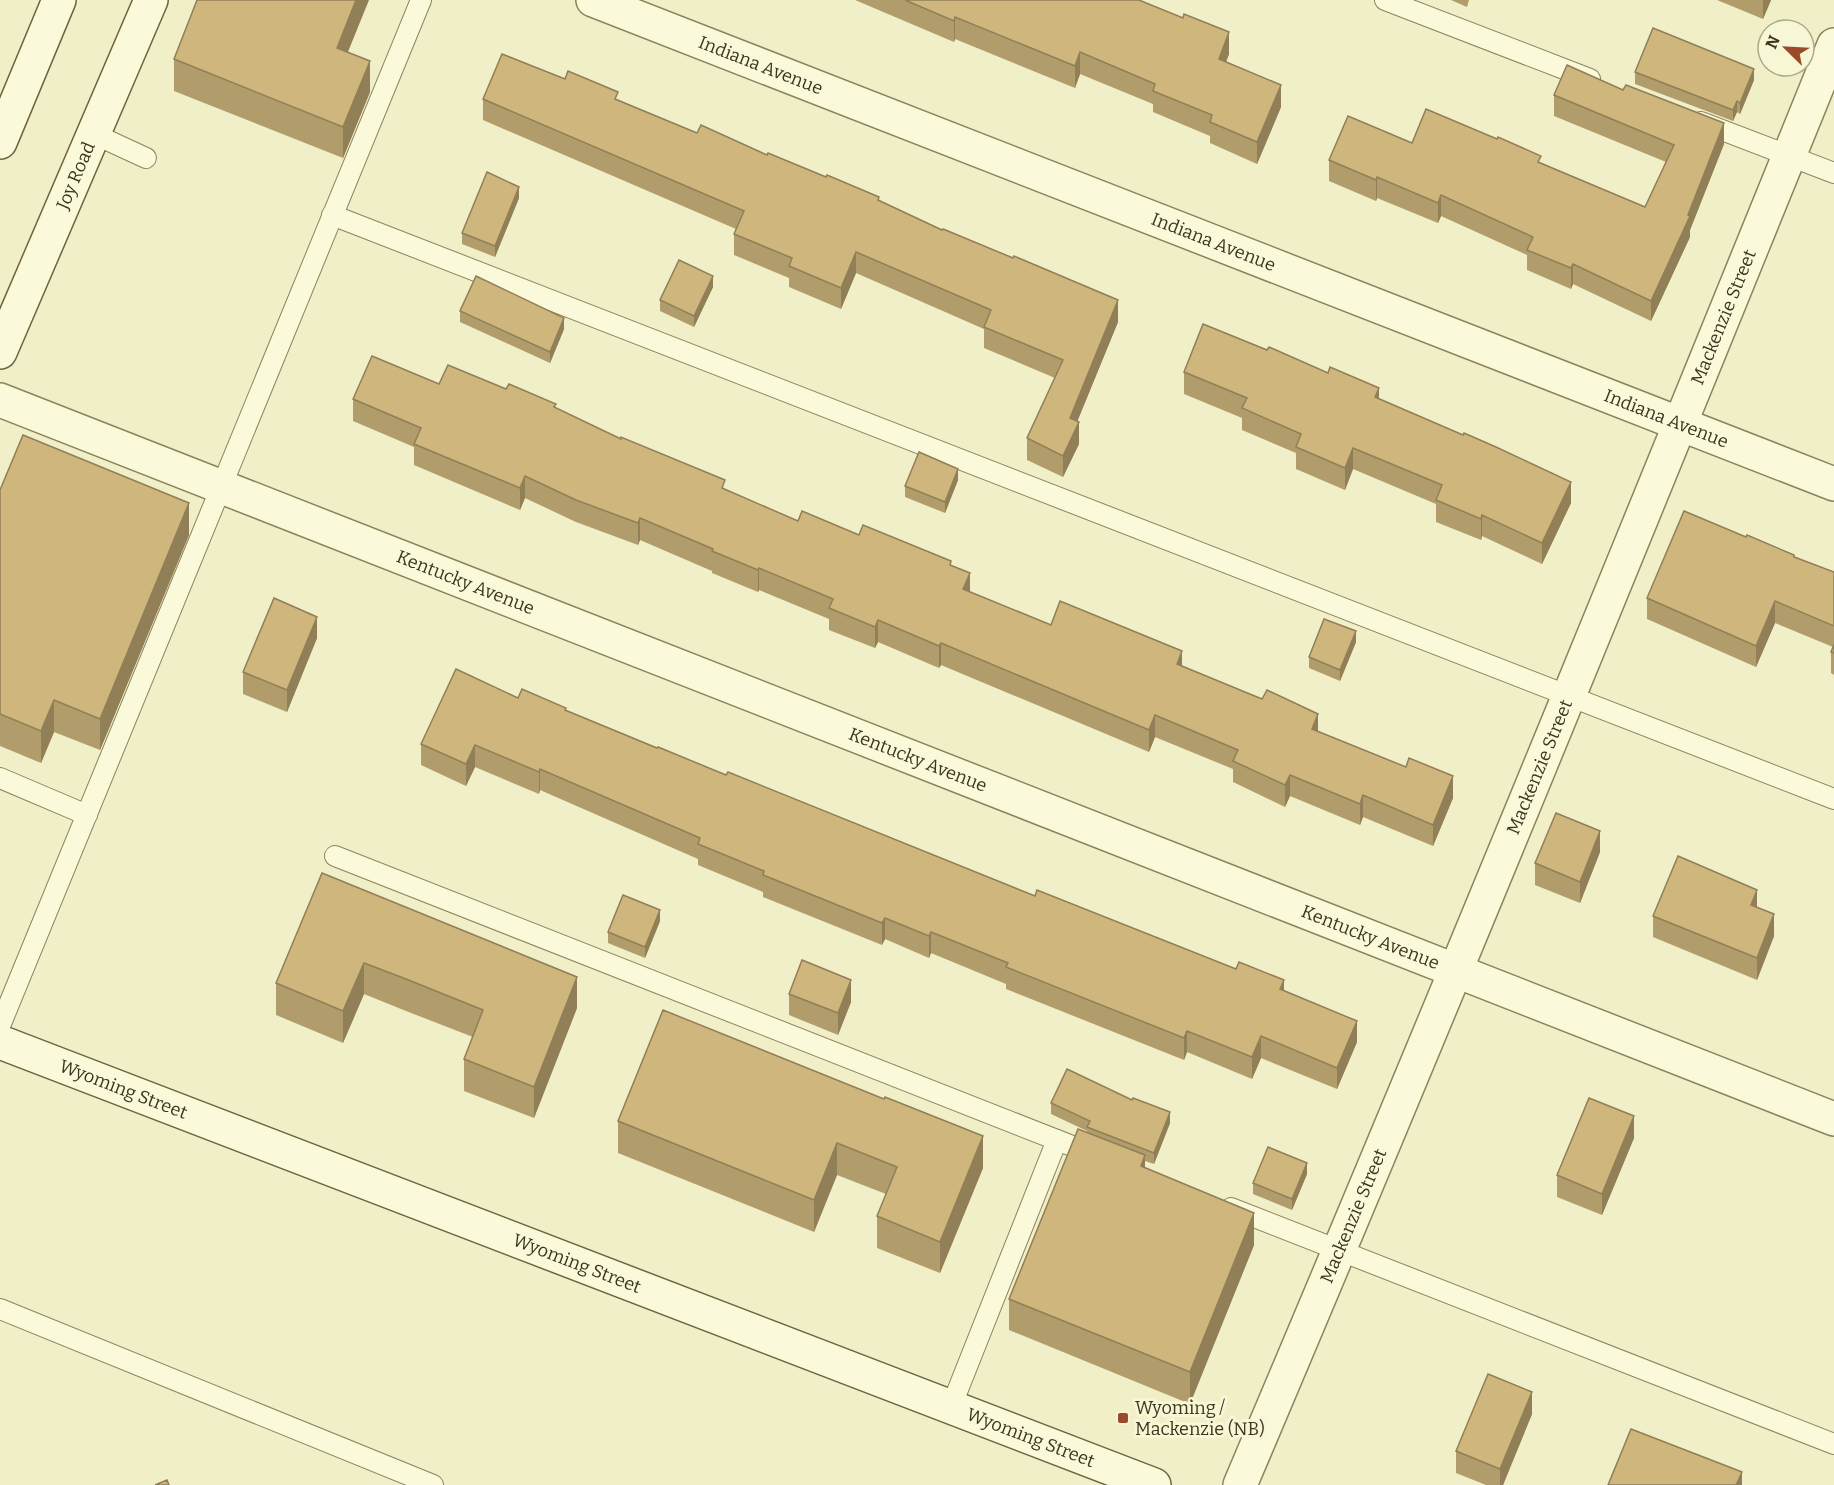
<svg xmlns="http://www.w3.org/2000/svg" width="1834" height="1485" font-family="Bitter,serif">
  <style>
    .lines { fill: none; stroke-linecap: round; stroke-linejoin: round }
    .lane-casing { stroke: #8c835b; stroke-width: 22 }
    .street-casing { stroke: #8c835b; stroke-width: 36 }
    .secondary-casing { stroke: #6e643e; stroke-width: 36 }
    .lane { stroke: #fafada; stroke-width: 20 }
    .street { stroke: #fafada; stroke-width: 33 }
    .secondary { stroke: #fafada; stroke-width: 33 }
    .wall { fill: #b19d6b }
    .shaded-wall { fill: #907f57 }
    .building { fill: #ceb67c; stroke: #907f57; stroke-width: 1.5 }
    .poi-dot { fill: #9c4b2a; stroke: #f7f7d6; stroke-width: 2 }
    .labels { text-anchor: middle; dominant-baseline: central; stroke-width: 6; stroke-linejoin: round; paint-order: stroke }
    .street-label { font-size: 18px; fill: #3c351f; stroke: #f7f7d6 }
    .poi-label { font-size: 18px; fill: #3c351f; stroke: #f7f7d6; text-anchor: start }
  </style>
  <rect width="100%" height="100%" fill="#f0efc7"/>
  <g class="lines">
    <defs>
      <g id="lane">
        <path d="M1385 0 1590 79"/>
        <path d="M1701 122 1834 173"/>
        <path d="M94 134 146 158"/>
        <path d="M332 215 1834 799"/>
        <path d="M0 778 87 815"/>
        <path d="M335 856 1095 1155"/>
        <path d="M0 1026 421 0"/>
        <path d="M1231 1208 1834 1444"/>
        <path d="M0 1309 433 1485"/>
        <path d="M951 1407 1057 1140"/>
      </g>
      <g id="street">
        <path id="s1" d="M593 0 1834 484"/>
        <path id="s2" d="M0 400 1834 1119"/>
        <path id="s3" d="M1240 1485C1443 1007 1639 526 1834 45"/>
      </g>
      <g id="secondary">
        <path d="M0 142 59 0"/>
        <path id="s4" d="M0 352 151 0"/>
        <path id="s5" d="M0 1042 1154 1485"/>
      </g>
    </defs>
    <use href="#lane" class="lane-casing"/>
    <use href="#street" class="street-casing"/>
    <use href="#secondary" class="secondary-casing"/>
    <use href="#lane" class="lane"/>
    <use href="#street" class="street"/>
    <use href="#secondary" class="secondary"/>
  </g>
  <g class="wall">
    <path d="M855 0H1139L1229 54 1226 62 1281 107 1257 164 1210 143V136L1153 112V104L1080 74 1075 88 955 39 954 42Z"/>
    <path d="M1451 0H1469L1467 7Z"/>
    <path d="M1717 0H1771L1763 19Z"/>
    <path d="M348 52 370 92 343 158 174 91V59Z"/>
    <path d="M1635 72 1754 80 1740 114 1737 112 1733 121 1635 84Z"/>
    <path d="M1554 95 1724 144 1690 230V237L1651 321 1573 284 1571 289 1527 270V255L1441 216 1438 223 1377 198 1376 201 1329 181V160L1412 143 1541 163 1645 207 1666 162 1554 116Z"/>
    <path d="M483 99 618 100 697 133 767 155 879 201 1118 322 1077 422 1079 444 1063 477 1027 460V438L1055 378 984 348V329L856 273 841 309 789 287V278L734 255V234L736 229 483 120Z"/>
    <path d="M519 198 495 257 462 244V233Z"/>
    <path d="M713 287 694 327 660 311V300Z"/>
    <path d="M460 311 564 329 550 363 460 322Z"/>
    <path d="M1184 372 1379 399 1571 503 1542 564 1482 536 1481 540 1436 522V504L1353 469 1345 490 1296 469V453L1242 430V418L1184 394Z"/>
    <path d="M439 384 506 389 556 408 725 490 798 521 859 535 951 565 970 592 1051 625 1182 666 1318 731 1453 798 1433 846 1363 817 1360 825 1290 796 1285 807 1233 782V769L1155 737 1149 752 941 665 939 668 878 642 875 648 829 630V619L759 590 758 592 712 573V571L640 540 638 545 576 522 525 498 520 510 414 465V447L353 421V399Z"/>
    <path d="M958 480 945 513 905 497V486Z"/>
    <path d="M0 490 189 535 100 750 54 732 41 763 0 746Z"/>
    <path d="M1746 537 1834 572V675L1831 673V652L1833 647 1775 623 1756 667 1647 619V598Z"/>
    <path d="M317 638 287 712 243 694V672Z"/>
    <path d="M1356 642 1340 681 1309 668V657Z"/>
    <path d="M518 698 566 711 657 748 1035 896 1284 990 1357 1042 1337 1089 1261 1058 1252 1079 1187 1052 1184 1060 1006 989V984L931 953 929 958 885 939 882 945 763 897V892L698 865V859L540 790 539 794 475 767 466 786 421 765V744Z"/>
    <path d="M1600 852 1580 903 1535 885V863Z"/>
    <path d="M322 873 577 1008 534 1118 464 1091V1059L473 1037 406 1011 364 994 343 1043 276 1015V983Z"/>
    <path d="M1757 908 1774 936 1757 980 1653 937V916Z"/>
    <path d="M660 921 645 958 608 943V932Z"/>
    <path d="M789 994 851 1002 838 1035 789 1015Z"/>
    <path d="M663 1010 983 1168 940 1273 877 1248V1216L886 1194 837 1175 814 1232 618 1153V1121Z"/>
    <path d="M1051 1103 1170 1123 1154 1164 1145 1161V1168L1254 1245 1190 1404 1009 1330V1299L1087 1132V1131L1051 1114Z"/>
    <path d="M1634 1138 1602 1215 1557 1197V1175Z"/>
    <path d="M1307 1174 1292 1210 1253 1194V1183Z"/>
    <path d="M1532 1414 1503 1485H1486L1456 1473V1451Z"/>
  </g>
  <g class="shaded-wall">
    <path d="M356 0H369L337 79V48Z"/>
    <path d="M1763 0H1771L1763 19Z"/>
    <path d="M955 17V39L954 42V21Z"/>
    <path d="M1229 32V54L1219 80V59Z"/>
    <path d="M1080 52V74L1075 88V66Z"/>
    <path d="M370 61V92L343 158V127Z"/>
    <path d="M1754 69V80L1740 114V103Z"/>
    <path d="M1281 85V107L1257 164V142Z"/>
    <path d="M1737 101V112L1733 121V110Z"/>
    <path d="M1724 123V144L1690 230V237L1651 321V301L1688 215Z"/>
    <path d="M1377 177V198L1376 201V180Z"/>
    <path d="M519 187V198L495 257V246Z"/>
    <path d="M1441 195V216L1438 223V203Z"/>
    <path d="M856 252V273L841 309V288Z"/>
    <path d="M1573 264V284L1571 289V268Z"/>
    <path d="M713 276V287L694 327V316Z"/>
    <path d="M1118 300V322L1070 439V418Z"/>
    <path d="M564 318V329L550 363V352Z"/>
    <path d="M1379 388V410L1375 397Z"/>
    <path d="M1079 422V444L1063 477V456Z"/>
    <path d="M1353 448V469L1345 490V468Z"/>
    <path d="M958 469V480L945 513V502Z"/>
    <path d="M525 476V498L520 510V488Z"/>
    <path d="M1571 482V503L1542 564V543Z"/>
    <path d="M189 503V535L100 750V719Z"/>
    <path d="M1482 515V536L1481 540V519Z"/>
    <path d="M640 518V540L638 545V523Z"/>
    <path d="M759 568V590L758 592V570Z"/>
    <path d="M970 573V595L963 589Z"/>
    <path d="M1775 601V623L1756 667V646Z"/>
    <path d="M317 617V638L287 712V690Z"/>
    <path d="M878 620V642L875 648V627Z"/>
    <path d="M1356 631V642L1340 681V670Z"/>
    <path d="M941 643V665L939 668V646Z"/>
    <path d="M1182 651V673L1177 664Z"/>
    <path d="M54 700V732L41 763V731Z"/>
    <path d="M1318 714V736L1312 729Z"/>
    <path d="M1155 715V737L1149 752V730Z"/>
    <path d="M475 745V767L466 786V764Z"/>
    <path d="M540 769V790L539 794V772Z"/>
    <path d="M1290 775V796L1285 807V785Z"/>
    <path d="M1453 776V798L1433 846V825Z"/>
    <path d="M1363 795V817L1360 825V804Z"/>
    <path d="M1600 831V852L1580 903V882Z"/>
    <path d="M1757 890V912L1751 905Z"/>
    <path d="M660 910V921L645 958V947Z"/>
    <path d="M1774 914V936L1757 980V958Z"/>
    <path d="M885 918V939L882 945V923Z"/>
    <path d="M931 932V953L929 958V936Z"/>
    <path d="M364 963V994L343 1043V1011Z"/>
    <path d="M577 977V1008L534 1118V1087Z"/>
    <path d="M851 980V1002L838 1035V1013Z"/>
    <path d="M1284 980V1001L1280 989Z"/>
    <path d="M1357 1021V1042L1337 1089V1068Z"/>
    <path d="M1187 1031V1052L1184 1060V1038Z"/>
    <path d="M1261 1036V1058L1252 1079V1057Z"/>
    <path d="M1170 1112V1123L1154 1164V1153Z"/>
    <path d="M1634 1116V1138L1602 1215V1194Z"/>
    <path d="M983 1136V1168L940 1273V1242Z"/>
    <path d="M837 1143V1175L814 1232V1200Z"/>
    <path d="M1145 1155V1187L1141 1166Z"/>
    <path d="M1307 1163V1174L1292 1210V1199Z"/>
    <path d="M1254 1213V1245L1190 1404V1372Z"/>
    <path d="M1532 1392V1414L1503 1485H1500V1469Z"/>
    <path d="M1742 1472V1485H1736Z"/>
  </g>
  <g class="building">
    <path d="M197 0H356L337 48 370 61 343 127 174 59Z"/>
    <path d="M905 0H1139L1183 18 1184 14 1229 32 1219 59 1281 85 1257 142 1210 122 1212 115 1153 91 1155 84 1080 52 1075 66 955 17 954 21Z"/>
    <path d="M1653 28 1754 69 1740 103 1737 101 1733 110 1635 72Z"/>
    <path d="M502 54 565 79 568 71 618 92 615 99 697 133 701 125 767 155 768 153 826 177 827 175 879 197 878 200 942 230 943 229 1013 258 1014 256 1118 300 1070 418 1079 422 1063 456 1027 438 1063 360 984 327 991 310 856 252 841 288 789 266 792 258 734 234 744 211 483 99Z"/>
    <path d="M1567 65 1623 90 1626 85 1724 123 1688 215 1690 216 1651 301 1573 264 1571 268 1527 250 1533 237 1441 195 1438 203 1377 177 1376 180 1329 160 1348 116 1412 143 1426 109 1497 139 1498 137 1541 156 1538 162 1645 207 1674 145 1554 95Z"/>
    <path d="M487 172 519 187 495 246 462 233Z"/>
    <path d="M679 260 713 276 694 316 660 300Z"/>
    <path d="M476 276 564 318 550 352 460 311Z"/>
    <path d="M1203 324 1267 350 1269 347 1328 373 1330 367 1379 388 1375 397 1463 435 1464 433 1496 447 1571 482 1542 543 1482 515 1481 519 1436 500 1442 485 1353 448 1345 468 1296 447 1301 434 1242 408 1247 398 1184 372Z"/>
    <path d="M372 356 439 384 448 365 506 389 509 384 556 404 554 407 621 439V437L725 480 722 488 798 521 802 511 859 535 863 525 951 561 950 565 970 573 963 589 1051 625 1060 601 1182 651 1177 664 1262 699 1267 690 1318 714 1312 729 1406 767 1409 758 1453 776 1433 825 1363 795 1360 804 1290 775 1285 785 1233 761 1238 750 1155 715 1149 730 941 643 939 646 878 620 875 627 829 608 833 599 759 568 758 570 712 551 713 549 640 518 638 523 576 500 525 476 520 488 414 444 421 428 353 399Z"/>
    <path d="M23 435 189 503 100 719 54 700 41 731 0 714V490Z"/>
    <path d="M919 452 958 469 945 502 905 486Z"/>
    <path d="M1684 511 1746 537 1747 535 1794 555V557L1834 572V626L1775 601 1756 646 1647 598Z"/>
    <path d="M274 598 317 617 287 690 243 672Z"/>
    <path d="M1324 619 1356 631 1340 670 1309 657Z"/>
    <path d="M1834 644V653L1831 652Z"/>
    <path d="M456 669 518 698 522 689 566 708 565 710 657 748 658 747 726 775 728 772 1035 896 1037 890 1236 969 1239 962 1284 980 1280 989 1357 1021 1337 1068 1261 1036 1252 1057 1187 1031 1184 1038 1006 967 1008 963 931 932 929 936 885 918 882 923 763 875 764 871 698 844 700 838 540 769 539 772 475 745 466 764 421 744Z"/>
    <path d="M1556 813 1600 831 1580 882 1535 863Z"/>
    <path d="M1678 856 1757 890 1751 905 1774 914 1757 958 1653 916Z"/>
    <path d="M322 873 577 977 534 1087 464 1059 483 1010 406 979 364 963 343 1011 276 983Z"/>
    <path d="M623 895 660 910 645 947 608 932Z"/>
    <path d="M802 960 851 980 838 1013 789 994Z"/>
    <path d="M663 1010 884 1099 885 1097 983 1136 940 1242 877 1216 897 1167 837 1143 814 1200 618 1121Z"/>
    <path d="M1067 1069 1132 1100 1133 1098 1170 1112 1154 1153 1087 1127 1090 1121 1051 1103Z"/>
    <path d="M1589 1098 1634 1116 1602 1194 1557 1175Z"/>
    <path d="M1078 1129 1145 1155 1141 1166 1254 1213 1190 1372 1009 1299Z"/>
    <path d="M1268 1147 1307 1163 1292 1199 1253 1183Z"/>
    <path d="M1488 1374 1532 1392 1500 1469 1456 1451Z"/>
    <path d="M1631 1429 1742 1472 1736 1485H1608Z"/>
    <path d="M167 1480 169 1485H155Z"/>
  </g>
  <rect class="poi-dot" x="1117" y="1412" width="12" height="12" rx="3"/>
  <g class="labels">
    <g class="street-label">
      <text stroke="none"><textPath href="#s1" startOffset="180">Indiana Avenue</textPath></text>
      <text stroke="none"><textPath href="#s4" startOffset="192">Joy Road</textPath></text>
      <text stroke="none"><textPath href="#s1" startOffset="666">Indiana Avenue</textPath></text>
      <text stroke="none"><textPath href="#s3" startOffset="1264">Mackenzie Street</textPath></text>
      <text stroke="none"><textPath href="#s1" startOffset="1152">Indiana Avenue</textPath></text>
      <text stroke="none"><textPath href="#s2" startOffset="500">Kentucky Avenue</textPath></text>
      <text stroke="none"><textPath href="#s2" startOffset="986">Kentucky Avenue</textPath></text>
      <text stroke="none"><textPath href="#s3" startOffset="778">Mackenzie Street</textPath></text>
      <text stroke="none"><textPath href="#s2" startOffset="1472">Kentucky Avenue</textPath></text>
      <text stroke="none"><textPath href="#s5" startOffset="132">Wyoming Street</textPath></text>
      <text stroke="none"><textPath href="#s3" startOffset="292">Mackenzie Street</textPath></text>
      <text stroke="none"><textPath href="#s5" startOffset="618">Wyoming Street</textPath></text>
      <text stroke="none"><textPath href="#s5" startOffset="1104">Wyoming Street</textPath></text>
    </g>
    <g class="poi-label">
      <text x="1135" y="1408">Wyoming /<tspan x="1135" dy="21">Mackenzie (NB)</tspan></text>
    </g>
  </g>
  <g transform="translate(1786 48) rotate(294)"><circle r="28" fill="#f7f7d6" stroke="#aca98d" stroke-width="1.5"/>
  <path d="M0-4.5L10 22L0 15L-10 22Z" fill="#9c4b2a"/>
  <text y="-9" font-size="16" font-weight="bold" text-anchor="middle" fill="#3c351f">N</text>
  </g>
</svg>
